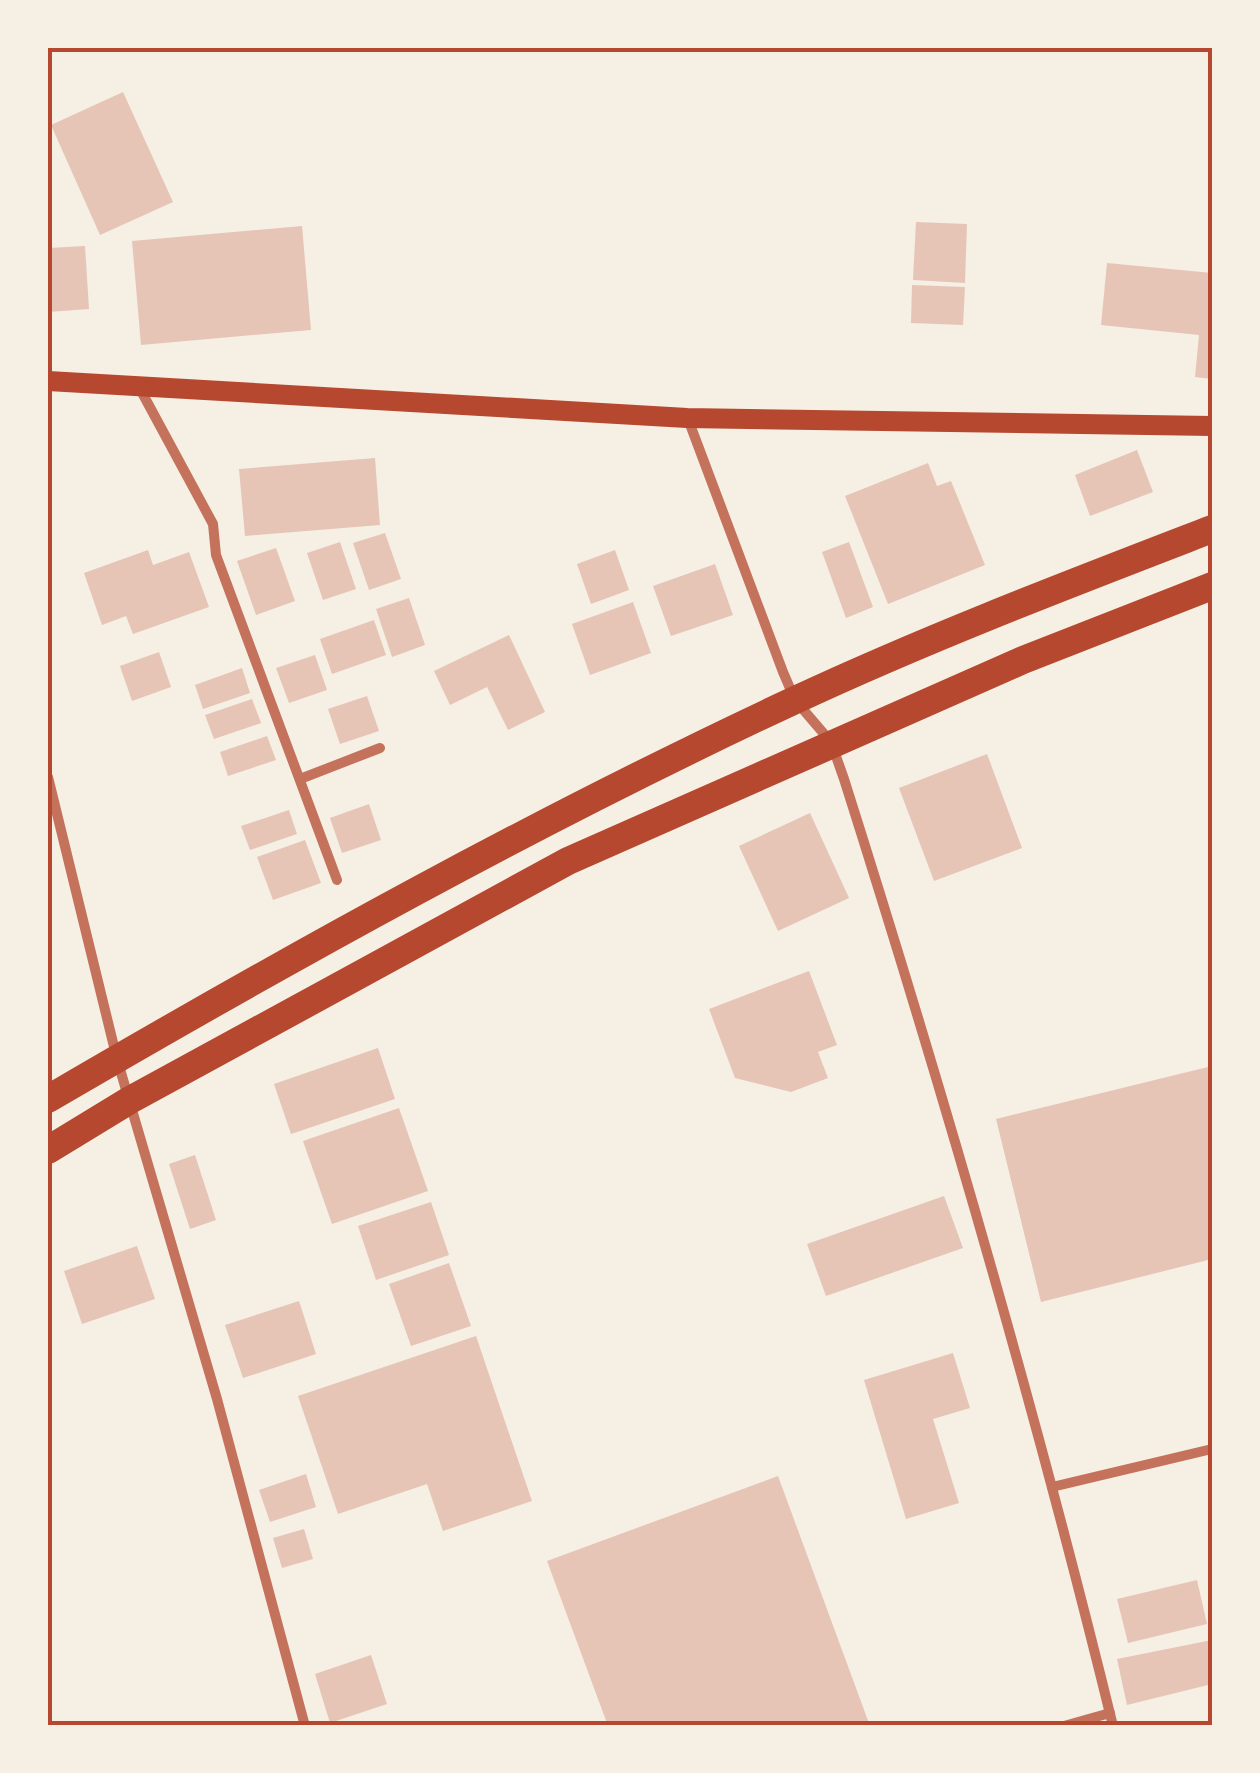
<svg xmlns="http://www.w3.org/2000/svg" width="1260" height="1773" font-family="Barlow,sans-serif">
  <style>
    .building { fill: #e6c5b7 }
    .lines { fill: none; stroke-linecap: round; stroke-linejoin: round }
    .minor { stroke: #c5725c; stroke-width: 10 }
    .secondary { stroke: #b5482f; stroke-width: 20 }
    .trunk { stroke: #b5482f; stroke-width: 28 }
    .neatline { fill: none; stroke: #b5482f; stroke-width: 4 }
  </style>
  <rect width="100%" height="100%" fill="#f6efe4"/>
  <g class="building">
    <path d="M123 92 173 202 100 235 51 125Z"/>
    <path d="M916 222 967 224 965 283 913 280Z"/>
    <path d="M302 226 311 330 141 345 132 241Z"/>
    <path d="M85 246 89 309 48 312V248Z"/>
    <path d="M1107 263 1212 273V379L1195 377 1199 335 1101 325Z"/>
    <path d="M912 285 965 287 963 325 911 323Z"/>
    <path d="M1137 450 1153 492 1090 516 1075 475Z"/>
    <path d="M375 458 380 525 245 536 239 469Z"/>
    <path d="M928 463 937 486 951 481 985 565 888 604 845 496Z"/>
    <path d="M385 533 401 579 369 590 353 543Z"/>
    <path d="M340 542 356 589 323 600 307 553Z"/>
    <path d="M849 542 873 607 846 618 822 552Z"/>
    <path d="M276 548 295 601 256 615 237 561Z"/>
    <path d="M148 550 153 565 189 552 209 607 133 634 126 616 102 625 84 573Z"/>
    <path d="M615 550 629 590 591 604 577 564Z"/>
    <path d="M715 564 733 615 671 636 653 586Z"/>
    <path d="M409 598 425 645 392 657 376 609Z"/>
    <path d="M633 602 651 653 590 675 572 624Z"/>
    <path d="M374 620 386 655 332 674 320 639Z"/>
    <path d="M509 635 545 712 508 730 487 687 450 705 434 671Z"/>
    <path d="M159 652 171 687 132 701 120 666Z"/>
    <path d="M315 655 327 690 289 703 276 668Z"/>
    <path d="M242 668 250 693 203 709 195 685Z"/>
    <path d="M367 696 379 731 340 744 328 709Z"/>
    <path d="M252 699 261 723 214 739 205 715Z"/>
    <path d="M267 736 276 760 228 776 220 752Z"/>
    <path d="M987 754 1022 848 934 881 899 788Z"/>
    <path d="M369 804 381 840 342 853 330 818Z"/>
    <path d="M289 810 297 834 250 850 241 826Z"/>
    <path d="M810 813 849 898 778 931 739 846Z"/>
    <path d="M305 840 321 883 273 900 257 857Z"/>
    <path d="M809 971 837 1045 818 1052 828 1078 791 1092 735 1078 709 1009Z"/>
    <path d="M378 1048 395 1099 291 1134 274 1084Z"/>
    <path d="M1212 1066V1259L1041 1302 996 1119Z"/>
    <path d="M399 1108 428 1191 332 1224 303 1141Z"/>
    <path d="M195 1155 216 1220 190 1229 169 1164Z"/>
    <path d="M944 1196 963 1248 826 1296 807 1244Z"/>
    <path d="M431 1202 449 1255 376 1280 358 1226Z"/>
    <path d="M137 1246 155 1299 82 1324 64 1271Z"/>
    <path d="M449 1263 471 1326 411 1346 389 1284Z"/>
    <path d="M299 1301 316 1354 243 1378 225 1325Z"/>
    <path d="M476 1336 532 1501 443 1531 427 1484 338 1514 298 1396Z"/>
    <path d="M953 1353 970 1408 933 1419 959 1503 906 1519 864 1380Z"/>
    <path d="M306 1474 316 1507 270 1522 259 1490Z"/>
    <path d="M778 1476 870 1726H608L547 1561Z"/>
    <path d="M304 1529 313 1559 282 1568 273 1538Z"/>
    <path d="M1197 1580 1207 1624 1128 1643 1117 1599Z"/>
    <path d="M1212 1640V1684L1127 1705 1117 1659Z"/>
    <path d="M371 1655 387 1704 330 1723 315 1674Z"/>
  </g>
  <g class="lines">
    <g class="minor">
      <path d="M139 387 213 524 216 555 337 880"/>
      <path d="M688 419 783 672 795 700 831 742 844 779C943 1091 1035 1407 1113 1726"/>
      <path d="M48 777 117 1059 217 1399 305 1726"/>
      <path d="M300 779 380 748"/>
      <path d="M1052 1487 1212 1449"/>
      <path d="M1064 1726 1110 1713"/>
    </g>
    <path class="secondary" d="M48 381 687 418 1212 426"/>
    <g class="trunk">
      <path d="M48 1099C291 957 538 820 793 701 930 637 1072 583 1212 529"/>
      <path d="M48 1150 130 1100 568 861 1023 660 1212 586"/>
    </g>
  </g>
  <rect width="1260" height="1773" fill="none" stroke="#f6efe4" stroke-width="100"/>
  <rect x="50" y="50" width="1160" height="1673" class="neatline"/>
</svg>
